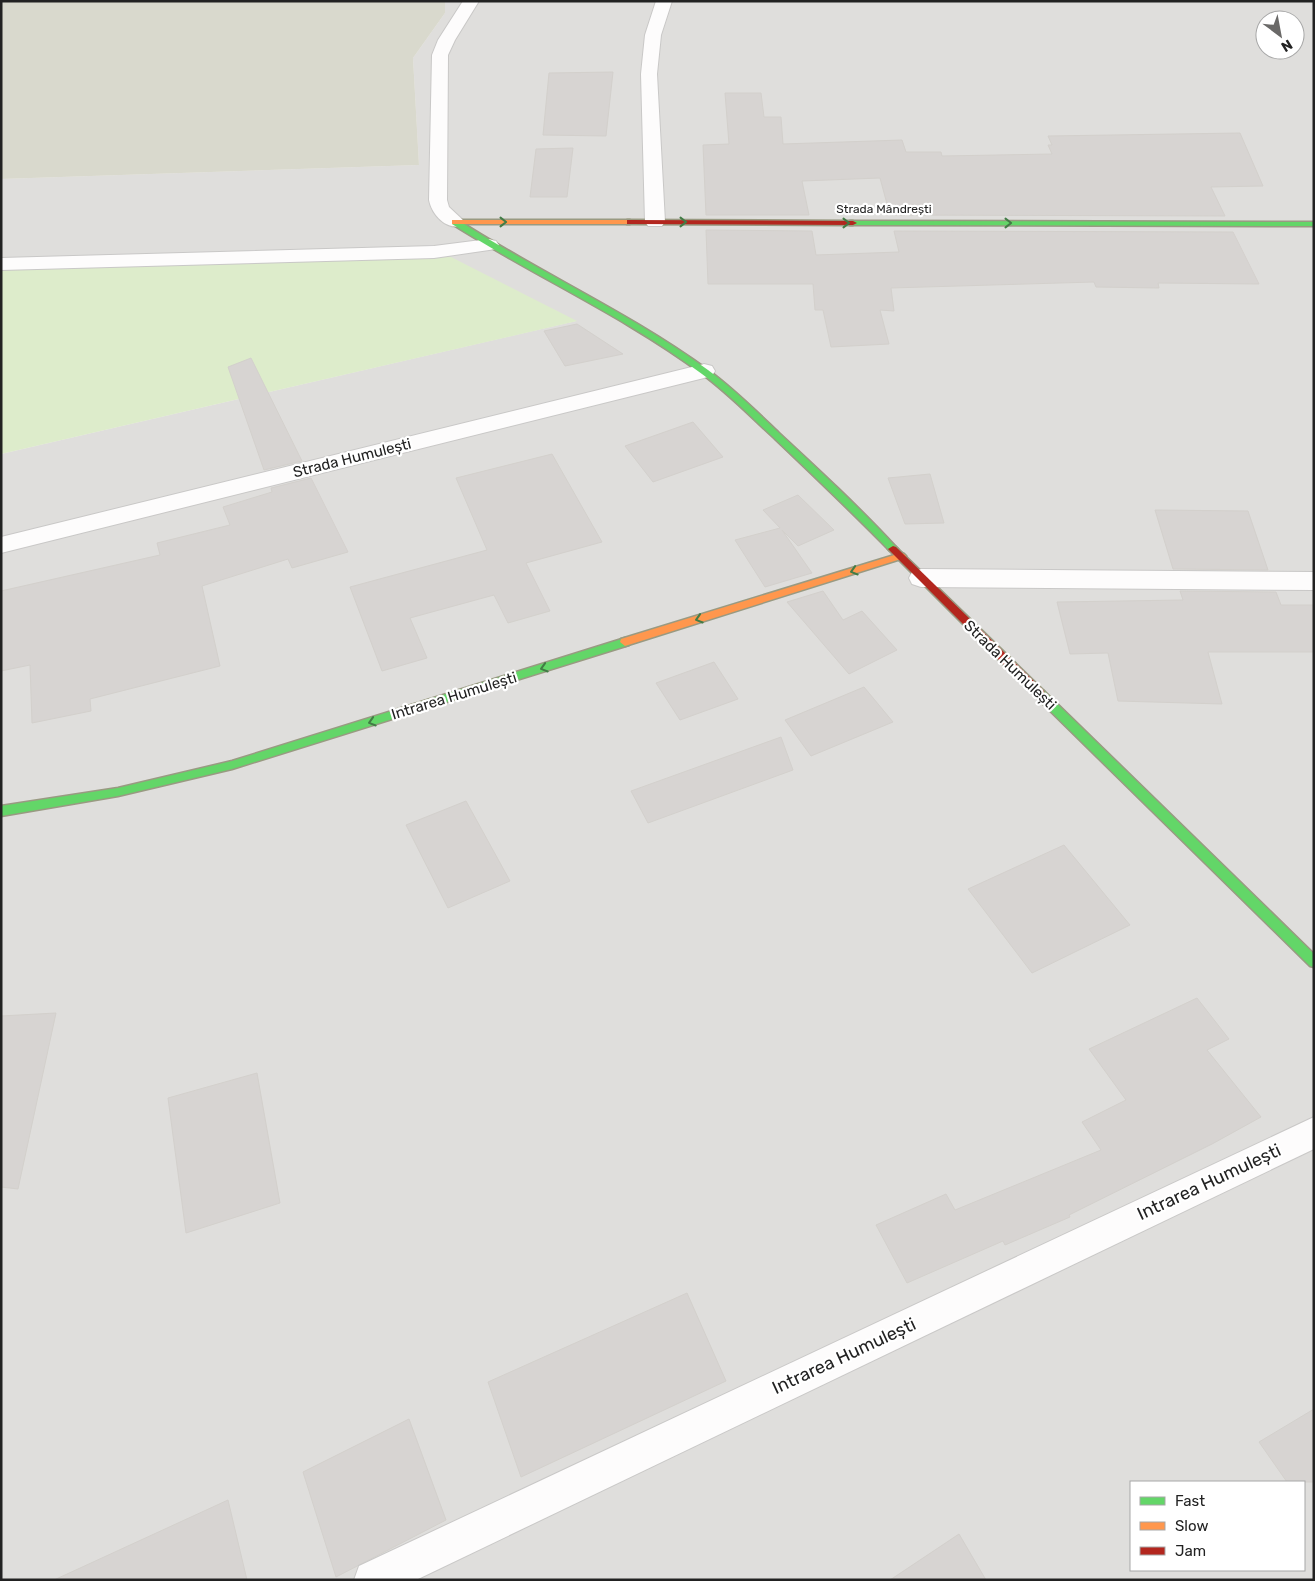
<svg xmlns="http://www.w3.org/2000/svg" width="1315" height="1581" font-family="Rubik,sans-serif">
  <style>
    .residential { fill: #dfdedc; fill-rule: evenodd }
    .construction { fill: #d9d9cd }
    .grass { fill: #ddeccb }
    .building { fill: #d7d4d2; stroke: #d3d0cc }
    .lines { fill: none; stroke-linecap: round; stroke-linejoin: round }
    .street-casing { stroke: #c9c8c7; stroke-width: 2 }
    .fast-casing { stroke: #999a82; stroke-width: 3 }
    .slow-casing { stroke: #999a82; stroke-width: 3 }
    .jam-casing { stroke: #999a82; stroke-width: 3 }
    .street { fill: #fdfcfc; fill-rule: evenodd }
    .fast { fill: #63d668; fill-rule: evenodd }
    .slow { fill: #ff974d; fill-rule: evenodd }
    .jam { fill: #b3261e; fill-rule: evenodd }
    .oneway { stroke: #427c45 }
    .labels { text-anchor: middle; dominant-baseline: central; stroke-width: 4.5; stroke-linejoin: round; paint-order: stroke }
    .far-street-label { font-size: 12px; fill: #222; stroke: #fff }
    .street-label { font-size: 15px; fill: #222; stroke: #fff }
    .near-street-label { font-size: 18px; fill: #222; stroke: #fff }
  </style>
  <rect width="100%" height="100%" fill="#f0eeeb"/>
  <path class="residential" d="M445 1H1314V1580H1V454L576 321 1 269V179L419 165 413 58 445 13ZM1265 20H1295V50H1265ZM1131 1482H1304V1570H1131Z"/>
  <path class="construction" d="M1 1H445V13L413 58 419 165 1 179Z"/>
  <path class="grass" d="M451 257 577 321 1 454V269Z"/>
  <g class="building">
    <path d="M613 72 606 136 543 135 549 73Z"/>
    <path d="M725 93H761L764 117H781L783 144 902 140 906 152H941L942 156 1052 154 1048 145H1052L1048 136 1240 133 1263 186 1211 187 1225 216 890 215 880 178 802 181 809 215H706L703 145 729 144Z"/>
    <path d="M573 148 567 197H530L536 149Z"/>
    <path d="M706 230 812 231 816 255 899 252 894 231 1233 232 1259 284 1158 283 1159 288 1096 287 1094 282 891 288 894 311 880 310 889 344 831 347 823 310H815L813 284H708Z"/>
    <path d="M577 324 623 354 565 366 544 331Z"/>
    <path d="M251 358 302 461 264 470 228 367Z"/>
    <path d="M693 422 723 457 653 482 625 446Z"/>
    <path d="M552 454 602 542 526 563 550 611 508 623 494 595 410 618 427 658 382 671 350 587 487 550 456 478Z"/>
    <path d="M930 474 944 523 905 524 888 478Z"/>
    <path d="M311 478 348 552 292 568 288 559 202 586 220 666 90 699 91 711 32 723 30 665 1 671V591L160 555 157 543 230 525 223 507 272 492 271 488Z"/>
    <path d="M798 495 834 530 798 546 782 530 812 573 765 587 735 540 780 528 763 510Z"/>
    <path d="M1155 510 1248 511 1268 570 1173 569Z"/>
    <path d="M823 591 843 620 862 611 897 650 849 674 787 602Z"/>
    <path d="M1180 591 1276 592 1281 605H1314V652H1208L1222 704 1118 701 1108 653 1070 654 1057 602 1183 600Z"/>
    <path d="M714 662 738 699 680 720 656 683Z"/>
    <path d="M864 687 893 722 811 756 785 720Z"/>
    <path d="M781 737 793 770 648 823 631 791Z"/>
    <path d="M466 801 510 881 448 908 406 825Z"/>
    <path d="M1064 845 1130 925 1032 973 968 889Z"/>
    <path d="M1197 998 1229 1039 1207 1050 1261 1117 1212 1144 1069 1215 1070 1217 1005 1245 1003 1241 907 1283 876 1225 946 1194 955 1210 1101 1150 1082 1122 1126 1100 1089 1049Z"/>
    <path d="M56 1013 18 1189 1 1187V1016Z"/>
    <path d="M257 1073 280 1203 186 1233 168 1098Z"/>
    <path d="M687 1293 726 1381 521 1477 488 1382Z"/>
    <path d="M1314 1409V1482H1287L1259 1442Z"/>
    <path d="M409 1419 446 1520 336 1577 303 1472Z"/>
    <path d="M228 1500 247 1580H54Z"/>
    <path d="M959 1534 986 1580H890Z"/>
  </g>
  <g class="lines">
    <defs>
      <g id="street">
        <path d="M463 1H479L455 40 448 55 447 200 449 207 465 222 462 226C446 230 432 215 429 200L432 55 438 40Z"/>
        <path d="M656 1H672L661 35 657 74 665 222 662 226H648L645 222 641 74 645 35Z"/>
        <path d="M489 239 496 241 499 245 496 249 434 258 1 270V258L434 246Z"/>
        <path d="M704 364 712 366 715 371 712 376 1 553V537Z"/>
        <path d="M921 569 1314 572V590L921 587 912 584 909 578 912 572Z"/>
        <path d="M1314 1117V1149L416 1580H354L359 1566Z"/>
      </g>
      <g id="fast">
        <path d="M452 220H458C540 273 630 313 708 370 734 389 756 411 779 433 819 470 859 507 896 547L898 549 896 551H890C852 512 813 475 773 437 750 416 728 393 702 374 624 316 534 276 452 224Z"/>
        <path d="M850 221 1314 222V226L853 225H850Z"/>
        <path d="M625 638 629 639 630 642 629 645 232 769 118 796 1 816V806L118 788 232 761Z"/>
        <path d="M1040 690 1044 691 1314 954V967L1310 966 1036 697 1035 694 1036 691Z"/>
      </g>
      <g id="slow">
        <path d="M452 220H630L634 222 630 224H452Z"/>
        <path d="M901 553 904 554 906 556 904 558 625 646 620 642 621 639Z"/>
      </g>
      <g id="jam">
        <path d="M627 220 853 221 857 223 853 225 630 224H627Z"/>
        <path d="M893 546 896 547 1044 691 1045 694 1044 697H1036L888 549Z"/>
      </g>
    </defs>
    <use href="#street" class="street-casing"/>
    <use href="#fast" class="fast-casing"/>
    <use href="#slow" class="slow-casing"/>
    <use href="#jam" class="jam-casing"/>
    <use href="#street" class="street"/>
    <use href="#fast" class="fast"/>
    <use href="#slow" class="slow"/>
    <use href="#jam" class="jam"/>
  </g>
  <defs><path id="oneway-chevron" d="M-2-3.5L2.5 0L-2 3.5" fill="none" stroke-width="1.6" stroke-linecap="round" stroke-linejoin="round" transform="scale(1.25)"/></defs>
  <g class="oneway">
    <use href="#oneway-chevron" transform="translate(503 222)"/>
    <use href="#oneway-chevron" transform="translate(683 222)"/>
    <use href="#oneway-chevron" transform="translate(846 223)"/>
    <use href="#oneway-chevron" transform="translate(1008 223)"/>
    <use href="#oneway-chevron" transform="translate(854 571) rotate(163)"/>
    <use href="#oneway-chevron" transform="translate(699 619) rotate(163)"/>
    <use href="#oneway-chevron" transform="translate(544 668) rotate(163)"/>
    <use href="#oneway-chevron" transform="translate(372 722) rotate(163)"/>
  </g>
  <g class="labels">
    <g class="far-street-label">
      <text x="884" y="209">Strada Mândrești</text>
    </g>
    <g class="street-label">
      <text transform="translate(352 458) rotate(-14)">Strada Humulești</text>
      <text transform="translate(1010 665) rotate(44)">Strada Humulești</text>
      <text transform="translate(454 696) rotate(-17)">Intrarea Humulești</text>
    </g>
    <g class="near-street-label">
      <text transform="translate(1209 1182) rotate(-25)">Intrarea Humulești</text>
      <text transform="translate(844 1356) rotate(-25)">Intrarea Humulești</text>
    </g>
  </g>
  <rect width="1315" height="1581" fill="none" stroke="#222222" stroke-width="5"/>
  <rect x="1130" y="1481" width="175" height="90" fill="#ffffff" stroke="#a7a7a7"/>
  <rect x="1140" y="1497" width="25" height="8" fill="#63d668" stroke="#a7a7a7"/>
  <text x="1175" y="1506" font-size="15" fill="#222222">Fast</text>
  <rect x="1140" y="1522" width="25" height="8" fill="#ff974d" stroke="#a7a7a7"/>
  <text x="1175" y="1531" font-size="15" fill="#222222">Slow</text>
  <rect x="1140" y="1547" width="25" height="8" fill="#b3261e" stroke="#a7a7a7"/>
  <text x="1175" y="1556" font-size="15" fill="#222222">Jam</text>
  <g transform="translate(1280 35) rotate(148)"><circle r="24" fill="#ffffff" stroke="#a7a7a7"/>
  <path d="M0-4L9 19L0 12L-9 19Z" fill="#6a6968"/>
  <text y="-8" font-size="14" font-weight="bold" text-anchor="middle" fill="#222222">N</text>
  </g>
</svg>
